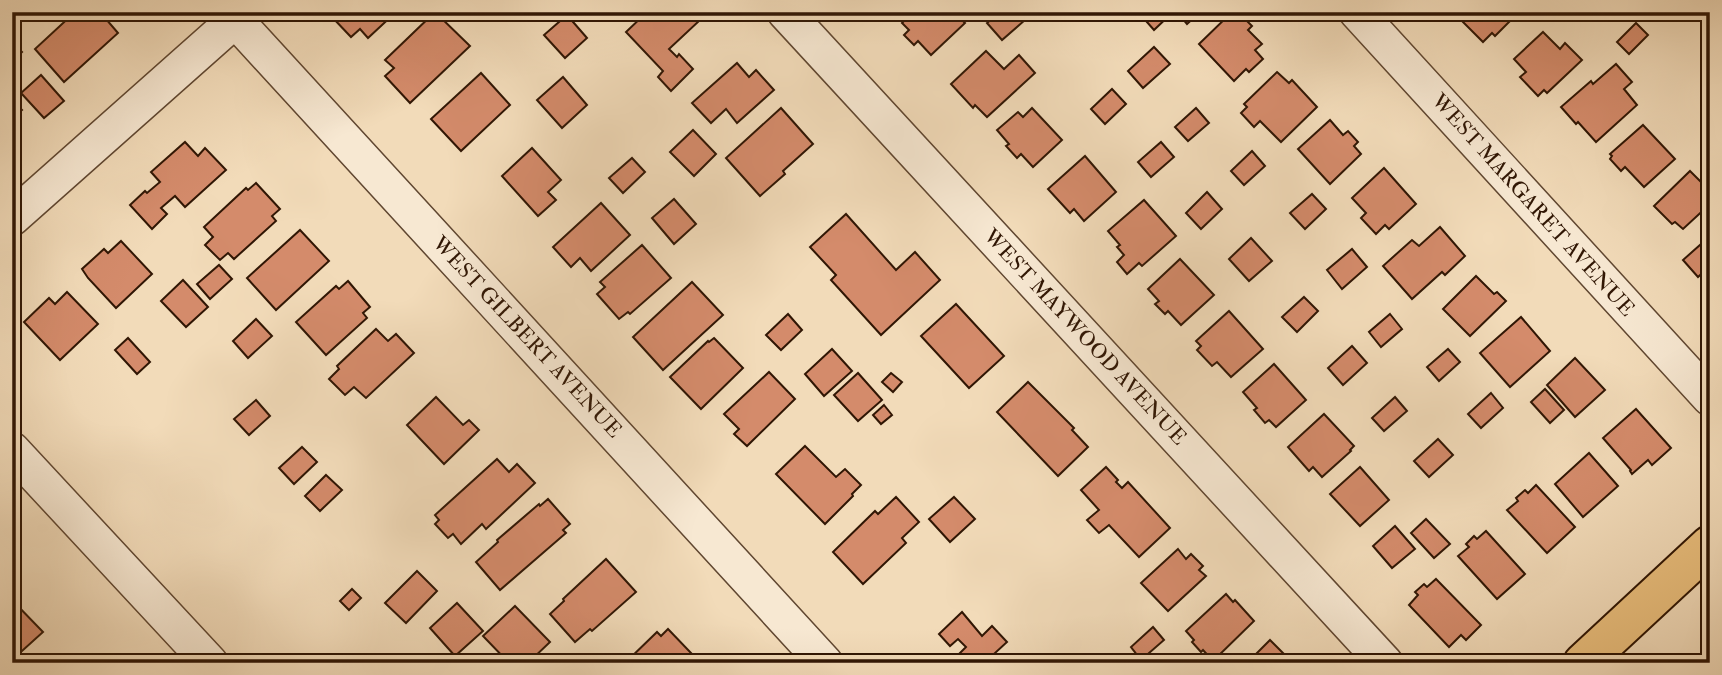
<svg xmlns="http://www.w3.org/2000/svg" width="1722" height="675" font-family="'IM FELL Double Pica',serif">
  <style>
    .building { fill: #d48b6b; stroke: #301604; stroke-width: 2 }
    .lines { fill: none; stroke-linecap: round; stroke-linejoin: round }
    .minor-casing { stroke: #604731; stroke-width: 38 }
    .major-casing { stroke: #301604; stroke-width: 42 }
    .minor { stroke: #f7e8d2; stroke-width: 35 }
    .major { stroke: #e9be7c; stroke-width: 38 }
    .labels { text-anchor: middle; dominant-baseline: central; stroke-width: 6; stroke-linejoin: round; paint-order: stroke }
    .street-label { font-size: 21px; fill: #301604; stroke: #f7e8d2 }
  </style>
  <rect width="100%" height="100%" fill="#f2dbb9"/>
  <filter id="stains"><feTurbulence type="fractalNoise" baseFrequency=".00286" numOctaves="4"/><feColorMatrix values="0 0 0 0 .2 0 0 0 0 .09 0 0 0 0 .02 0 0 0 .5 -.17"/></filter>
  <radialGradient id="worn" r=".72"><stop offset=".6" stop-color="#630" stop-opacity="0"/><stop offset="1" stop-color="#630" stop-opacity=".3"/></radialGradient>
  <g class="building">
    <path d="M12 12H24L12 23Z"/>
    <path d="M75 12H100L118 33 64 82 35 49Z"/>
    <path d="M338 12H396L368 38 360 29 351 37 332 17Z"/>
    <path d="M435 12 470 46 410 103 385 76 394 68 385 60Z"/>
    <path d="M647 12H691L699 21 669 49 677 57 679 54 693 69 671 91 658 77 663 71 626 32Z"/>
    <path d="M912 12H954L965 23 931 55 918 41 914 45 904 35 909 30 902 23Z"/>
    <path d="M1000 12H1018L1025 20 1002 40 987 23Z"/>
    <path d="M1096 12H1110L1102 19Z"/>
    <path d="M1140 12H1173L1154 30 1139 13Z"/>
    <path d="M1177 12H1200L1187 24Z"/>
    <path d="M1232 12H1238L1252 26 1248 30 1262 44 1255 50 1263 59 1249 72 1246 69 1234 81 1199 44Z"/>
    <path d="M1463 12H1519L1495 36 1492 33 1483 42 1458 17Z"/>
    <path d="M567 15 587 38 565 58 544 35Z"/>
    <path d="M1636 23 1648 35 1629 54 1617 42Z"/>
    <path d="M1543 32 1560 49 1565 43 1582 60 1547 93 1544 90 1538 96 1520 77 1526 72 1514 59Z"/>
    <path d="M12 42 22 52 12 62Z"/>
    <path d="M1154 47 1170 64 1143 88 1128 71Z"/>
    <path d="M986 51 1004 69 1019 55 1035 73 987 117 975 105 973 108 951 84Z"/>
    <path d="M737 63 749 77 756 70 774 90 737 123 726 109 711 123 692 103Z"/>
    <path d="M1616 64 1632 82 1624 89 1637 105 1596 142 1578 122 1576 124 1561 107 1591 81 1593 84Z"/>
    <path d="M1277 72 1289 83 1292 80 1317 107 1281 142 1260 121 1254 127 1241 113 1247 107 1244 104Z"/>
    <path d="M481 73 510 105 461 151 431 119Z"/>
    <path d="M41 75 64 101 44 118 21 93Z"/>
    <path d="M563 77 587 105 562 128 537 100Z"/>
    <path d="M1112 89 1126 104 1105 124 1091 109Z"/>
    <path d="M12 100 22 110 12 119Z"/>
    <path d="M781 108 813 144 783 171 785 174 760 196 726 158Z"/>
    <path d="M1032 108 1062 140 1033 167 1021 154 1017 158 1006 146 1009 144 997 130 1018 112 1023 117Z"/>
    <path d="M1196 108 1209 123 1188 141 1175 127Z"/>
    <path d="M1330 120 1343 135 1348 131 1358 142 1354 146 1361 154 1330 184 1298 149Z"/>
    <path d="M1643 125 1675 159 1644 187 1625 167 1621 171 1610 159 1612 156 1610 154Z"/>
    <path d="M693 130 716 154 694 176 670 152Z"/>
    <path d="M185 142 198 156 205 148 226 170 185 207 175 196 161 208 167 214 152 229 130 205 145 191 147 193 160 182 151 172Z"/>
    <path d="M1161 142 1174 157 1151 177 1138 162Z"/>
    <path d="M532 148 561 180 548 192 556 200 538 216 502 176Z"/>
    <path d="M1252 151 1265 166 1244 185 1231 171Z"/>
    <path d="M1085 156 1116 192 1084 221 1074 209 1070 213 1048 189Z"/>
    <path d="M632 158 645 172 623 193 609 178Z"/>
    <path d="M1384 168 1416 204 1389 229 1385 225 1376 234 1361 218 1366 213 1352 198Z"/>
    <path d="M1690 171 1710 191V204L1683 229 1675 222 1672 224 1654 206Z"/>
    <path d="M256 183 280 209 272 216 276 221 234 259 228 253 220 260 205 245 213 237 204 227 246 188 248 190Z"/>
    <path d="M1207 192 1222 209 1201 229 1186 213Z"/>
    <path d="M1312 194 1326 209 1305 229 1290 213Z"/>
    <path d="M674 199 696 224 674 244 652 218Z"/>
    <path d="M1144 200 1176 236 1142 266 1139 263 1127 274 1117 262 1124 255 1117 247 1120 245 1108 231Z"/>
    <path d="M601 203 630 235 591 271 580 258 571 267 553 247Z"/>
    <path d="M846 214 896 270 915 252 940 280 881 335 831 280 836 275 810 247Z"/>
    <path d="M1440 227 1465 256 1445 275 1442 272 1412 299 1383 266 1412 240 1419 246Z"/>
    <path d="M300 230 329 261 276 310 247 278Z"/>
    <path d="M1709 237 1710 266 1698 277 1683 260Z"/>
    <path d="M1251 238 1272 261 1249 281 1229 259Z"/>
    <path d="M121 241 152 274 116 308 88 278 82 269 104 249 108 253Z"/>
    <path d="M642 245 671 278 630 314 628 312 619 319 597 294 605 287 600 282Z"/>
    <path d="M1352 249 1367 267 1342 289 1327 270Z"/>
    <path d="M1180 259 1214 295 1181 325 1168 311 1165 314 1155 304 1159 301 1148 289Z"/>
    <path d="M219 265 232 279 210 299 197 284Z"/>
    <path d="M1476 276 1494 294 1497 292 1506 301 1470 336 1443 309Z"/>
    <path d="M183 280 208 307 186 327 161 301Z"/>
    <path d="M348 281 370 307 363 313 367 318 326 355 296 322 336 286 339 289Z"/>
    <path d="M692 282 723 315 663 370 633 337Z"/>
    <path d="M67 292 98 324 60 360 24 322 49 298 55 304Z"/>
    <path d="M1304 297 1318 311 1297 332 1282 317Z"/>
    <path d="M956 304 1004 356 969 388 921 336Z"/>
    <path d="M1229 311 1263 349 1231 377 1217 362 1212 366 1197 350 1201 346 1196 341Z"/>
    <path d="M788 314 802 330 781 350 766 335Z"/>
    <path d="M1390 314 1402 329 1381 347 1369 332Z"/>
    <path d="M1521 317 1550 351 1510 387 1480 353Z"/>
    <path d="M256 319 272 336 248 358 233 341Z"/>
    <path d="M376 329 388 341 396 334 414 353 366 398 354 387 345 395 329 379 339 369 337 366Z"/>
    <path d="M128 338 150 362 137 374 115 350Z"/>
    <path d="M714 338 743 368 701 409 670 377 708 341 709 342Z"/>
    <path d="M1352 346 1367 363 1343 385 1328 368Z"/>
    <path d="M832 349 852 371 824 396 805 374Z"/>
    <path d="M1448 349 1460 362 1439 381 1427 367Z"/>
    <path d="M1575 358 1605 390 1575 417 1547 385Z"/>
    <path d="M1274 364 1306 400 1276 427 1269 420 1265 423 1254 410 1257 408 1243 392Z"/>
    <path d="M769 372 795 399 747 446 734 434 739 429 724 414Z"/>
    <path d="M858 373 882 400 858 421 834 395Z"/>
    <path d="M891 373 902 382 893 392 882 382Z"/>
    <path d="M1028 382 1074 428 1072 430 1088 447 1058 476 997 412Z"/>
    <path d="M1545 389 1564 410 1550 423 1531 402Z"/>
    <path d="M1491 393 1503 408 1481 428 1468 414Z"/>
    <path d="M436 397 463 425 469 420 479 430 444 464 407 425Z"/>
    <path d="M1395 397 1407 411 1384 431 1372 418Z"/>
    <path d="M256 400 270 416 249 435 234 419Z"/>
    <path d="M884 405 892 415 881 424 873 415Z"/>
    <path d="M1636 409 1671 448 1652 465 1648 460 1632 474 1630 471 1631 470 1603 438Z"/>
    <path d="M1324 414 1354 446 1350 450 1351 451 1322 477 1313 467 1309 471 1288 447Z"/>
    <path d="M1438 439 1453 455 1429 477 1414 461Z"/>
    <path d="M805 446 836 477 845 469 861 485 852 494 853 496 825 524 776 474Z"/>
    <path d="M302 447 317 462 294 484 279 468Z"/>
    <path d="M1589 453 1618 486 1583 517 1555 484Z"/>
    <path d="M497 459 509 472 517 464 535 483 486 529 482 524 461 544 453 534 448 538 435 524 439 520 435 515Z"/>
    <path d="M1106 467 1118 480 1116 482 1122 488 1128 482 1170 528 1139 557 1109 525 1099 533 1087 520 1099 510 1081 490Z"/>
    <path d="M1360 467 1389 500 1360 526 1330 494Z"/>
    <path d="M326 475 342 490 320 511 305 496Z"/>
    <path d="M1536 485 1575 527 1547 553 1507 510 1518 501 1516 498 1525 490 1528 493Z"/>
    <path d="M896 497 919 522 902 538 906 543 863 584 833 552 875 511 878 514Z"/>
    <path d="M954 497 975 519 950 542 929 519Z"/>
    <path d="M548 499 570 524 563 530 566 533 500 590 476 562 498 542 497 540 539 504 540 506Z"/>
    <path d="M1426 519 1450 544 1434 558 1411 533Z"/>
    <path d="M1395 526 1415 549 1392 568 1373 546Z"/>
    <path d="M1486 531 1525 574 1497 599 1458 556 1469 547 1466 544 1474 536 1477 539Z"/>
    <path d="M1178 549 1186 559 1191 554 1203 566 1199 570 1206 576 1168 611 1141 583Z"/>
    <path d="M606 559 636 592 592 631 590 629 575 642 550 614 564 601 563 599Z"/>
    <path d="M417 571 437 591 406 623 385 603Z"/>
    <path d="M1436 579 1481 625 1466 640 1461 635 1449 647 1409 605 1418 595 1415 592 1424 584 1427 587Z"/>
    <path d="M352 589 361 598 349 610 340 601Z"/>
    <path d="M1226 594 1233 602 1235 600 1254 621 1213 661 1203 650 1201 652 1192 642 1194 640 1186 631Z"/>
    <path d="M12 600 43 632 12 660Z"/>
    <path d="M457 603 483 631 455 656 430 628Z"/>
    <path d="M515 606 550 642 528 663H509L483 636Z"/>
    <path d="M962 612 982 636 992 626 1007 642 995 653 1004 663H950L966 647 958 639 950 646 939 634Z"/>
    <path d="M1153 627 1164 640 1141 660 1131 647Z"/>
    <path d="M668 629 692 654 684 663H625L657 632 661 636Z"/>
    <path d="M1270 640 1293 663H1247Z"/>
  </g>
  <g class="lines">
    <defs>
      <g id="minor">
        <path d="M228 12 825 663"/>
        <path d="M785 12 1385 663"/>
        <path d="M1357 12 1710 398"/>
        <path d="M12 218 244 12"/>
        <path d="M12 450 210 663"/>
      </g>
      <path id="major" d="M1583 663 1710 545"/>
    </defs>
    <use href="#minor" class="minor-casing"/>
    <use href="#major" class="major-casing"/>
    <use href="#minor" class="minor"/>
    <use href="#major" class="major"/>
  </g>
  <g class="labels">
    <g class="street-label">
      <text transform="translate(1533 205) rotate(48)">WEST MARGARET AVENUE</text>
      <text transform="translate(527 337) rotate(47)">WEST GILBERT AVENUE</text>
      <text transform="translate(1085 337) rotate(47)">WEST MAYWOOD AVENUE</text>
    </g>
  </g>
  <rect width="1722" height="675" fill="none" stroke="#f2dbb9" stroke-width="42"/>
  <rect x="14" y="14" width="1694" height="647" fill="none" stroke="#301604" stroke-width="3.5"/>
  <rect x="21" y="21" width="1680" height="633" fill="none" stroke="#301604" stroke-width="2"/>
  <rect width="100%" height="100%" filter="url(#stains)"/>
  <rect width="100%" height="100%" fill="url(#worn)"/>
</svg>
